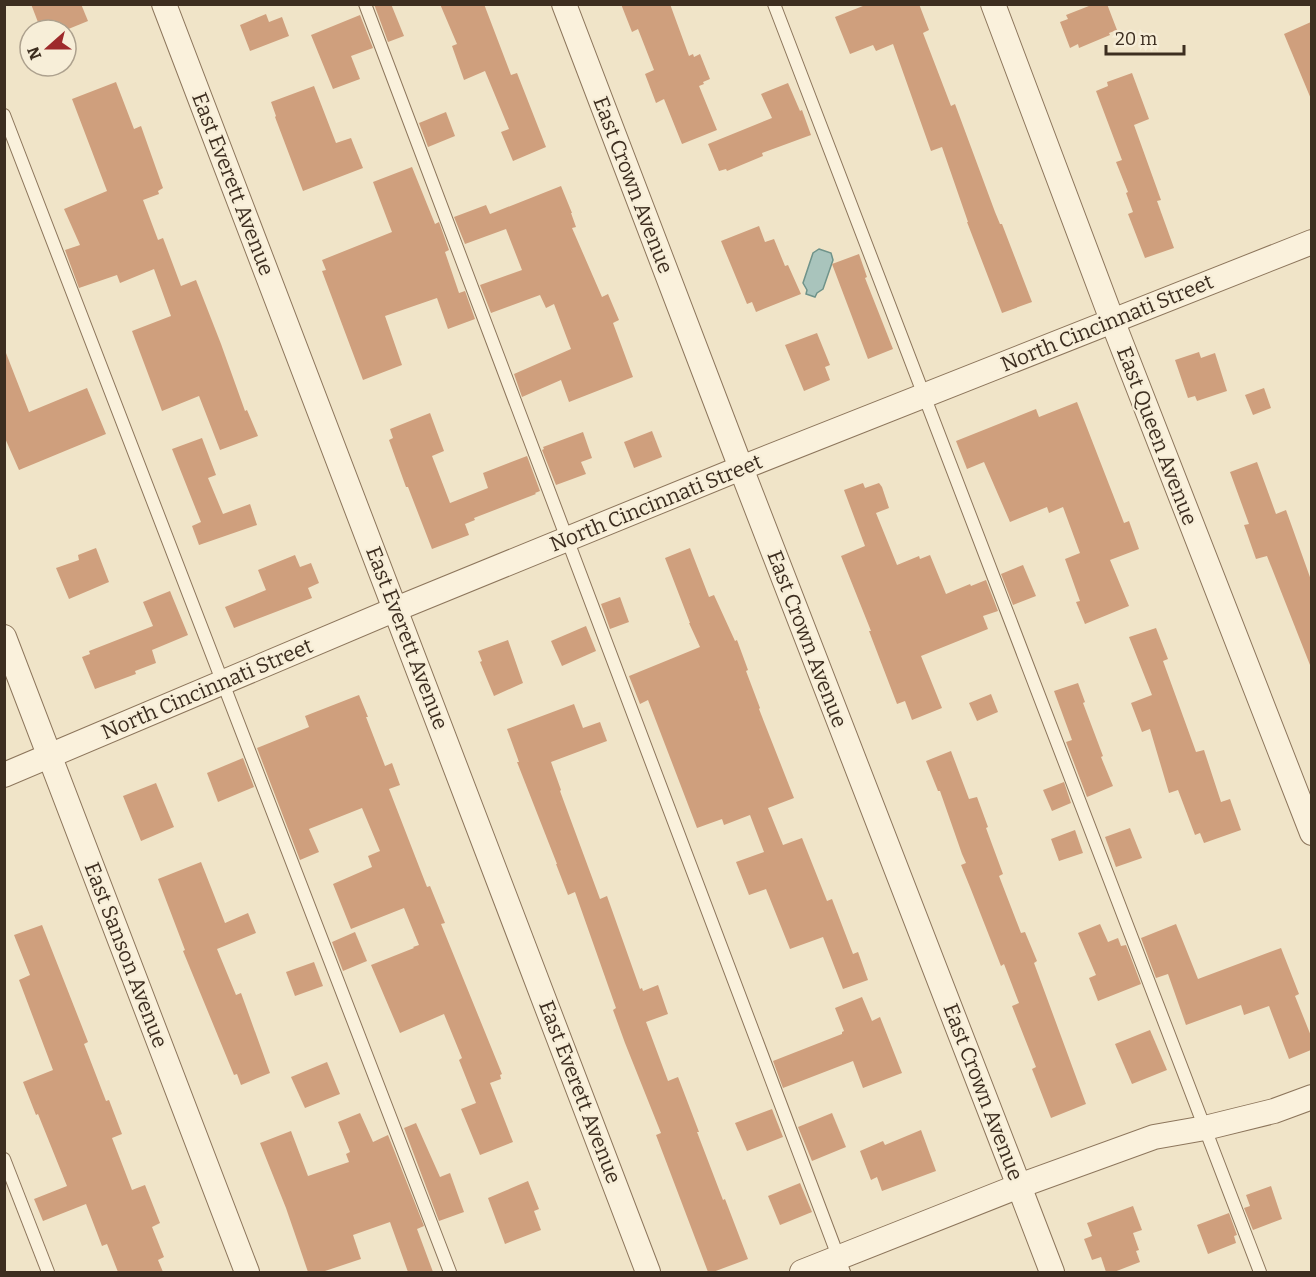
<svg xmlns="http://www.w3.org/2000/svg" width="1316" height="1277" font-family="Bitter,serif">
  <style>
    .water { fill: #a9c4bc; stroke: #6f938a; stroke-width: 1.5 }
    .building { fill: #cf9f7d }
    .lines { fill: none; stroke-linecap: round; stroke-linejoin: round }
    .lane-casing { stroke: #8d765c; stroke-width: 14 }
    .street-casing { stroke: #8d765c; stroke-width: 26 }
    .lane { stroke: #faf1dc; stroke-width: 12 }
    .street { stroke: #faf1dc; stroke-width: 24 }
    .labels { text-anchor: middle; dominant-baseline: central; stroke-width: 4.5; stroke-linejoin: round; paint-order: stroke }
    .street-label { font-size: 21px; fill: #3d2e20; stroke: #f7eed8 }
  </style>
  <rect width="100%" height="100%" fill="#f0e4c8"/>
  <path class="water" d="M819 249 831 253 833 260 823 289 817 293 815 297 806 294 807 290 803 283 813 253Z"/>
  <g class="building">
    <path d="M31 4H81L88 21 66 30H41Z"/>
    <path d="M374 4H391L404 36 388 42Z"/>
    <path d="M440 4H484L511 75 517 73 546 147 513 161 501 132 509 129 485 71 464 80 452 46 457 44Z"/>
    <path d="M621 4H670L689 56 693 54 694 57 700 54 710 79 703 82 704 84 699 86 717 130 682 144 664 99 656 103 645 74 654 70 638 29 632 32Z"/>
    <path d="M868 4H919L929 30 923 33 951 106 955 104 995 212 1000 224H1002L1032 302 1002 313 967 222H968L942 147 931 151 893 44 876 51 873 45 850 54 835 17Z"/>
    <path d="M1094 4H1107L1117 30 1109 33 1110 35 1079 48 1078 44 1070 48 1060 22 1068 19 1066 15Z"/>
    <path d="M266 14 269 22 282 17 289 36 250 51 240 25Z"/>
    <path d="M360 15 373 48 351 56 360 79 333 89 311 35Z"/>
    <path d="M1311 22V99L1284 34Z"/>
    <path d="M1132 73 1149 119 1134 125 1161 200 1157 201 1174 248 1145 258 1128 214 1133 212 1126 193 1128 192 1116 162 1122 160 1096 91 1108 86 1107 82Z"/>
    <path d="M116 82 134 129 141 126 163 188 158 191 159 194 143 200 158 240 163 238 181 286 196 280 221 344 245 411 247 410 258 436 220 450 199 396 162 411 132 331 171 316 154 269 120 283 117 275 79 288 65 250 80 245 64 209 107 191 72 99Z"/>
    <path d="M788 83 800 111 802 110 811 135 762 153 763 156 727 171 726 169 719 171 708 144 772 118 761 94Z"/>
    <path d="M314 86 336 143 351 138 363 168 303 191 275 117 276 116 271 102Z"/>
    <path d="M446 112 455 136 428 147 419 123Z"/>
    <path d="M412 167 435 224 439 222 449 250 445 252 459 293 465 291 475 319 448 329 437 298 385 316 402 365 363 380 322 271 326 270 322 260 392 232 373 182Z"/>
    <path d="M561 186 572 213H571L576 227 572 228 602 297 608 294 619 320 613 323 633 377 569 402 561 380 522 397 514 374 571 349 554 304 546 308 540 295 491 313 480 285 522 270 506 229 465 244 454 217 486 205 490 214Z"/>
    <path d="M759 226 765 242 774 239 785 266 788 265 801 294 756 312 752 302 747 304 721 241Z"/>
    <path d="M859 254 867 277 865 278 893 349 868 359 832 264Z"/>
    <path d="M817 333 830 365 825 367 830 380 804 391 785 345Z"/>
    <path d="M1199 352 1201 358 1215 353 1227 391 1197 401 1195 396 1188 398 1175 360Z"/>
    <path d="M6 353 29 412 87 388 106 434 19 470 4 436V354Z"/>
    <path d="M1264 388 1271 408 1253 415 1245 395Z"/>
    <path d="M1077 402 1124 523 1129 521 1139 549 1110 560 1129 606 1085 624 1076 602 1080 601 1065 559 1080 553 1063 507 1049 513 1047 507 1010 522 984 462 967 469 956 441 1036 409 1039 417Z"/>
    <path d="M430 413 444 451 432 456 450 503 488 488 483 473 527 456 540 491 535 493 536 494 474 518 475 520 465 524 469 535 432 549 408 487H406L389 440 393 438 390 429Z"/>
    <path d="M652 431 662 457 634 468 624 442Z"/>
    <path d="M583 432 592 458 581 462 586 474 556 485 542 450 544 449 543 447Z"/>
    <path d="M202 438 216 475 208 478 223 514 250 504 257 525 199 545 192 526 201 522 172 449Z"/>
    <path d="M1257 462 1276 514 1286 510 1311 580V665H1310L1267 556 1256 559 1244 525 1249 524 1230 472Z"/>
    <path d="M863 483 865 488 879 483 882 487 889 508 876 513 897 565 919 556 920 559 930 555 946 594 970 584 971 586 986 580 998 611 983 616 988 629 921 656 942 708 912 720 905 701 897 704 869 631H871L841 556 865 546 844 490Z"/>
    <path d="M96 548 109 582 69 599 56 568 79 560 78 555Z"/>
    <path d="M690 548 709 597 714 595 735 641 737 640 748 670 746 671 760 708 759 709 794 798 768 808 783 845 802 838 827 901 832 899 853 954 858 952 868 980 843 989 823 937 790 949 766 889 749 895 736 862 764 852 750 815 724 825 722 819 697 828 648 700 640 704 629 676 700 647 689 623H690L665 558Z"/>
    <path d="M295 555 300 567 311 563 319 583 308 588 312 598 234 628 225 607 266 590 258 570Z"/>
    <path d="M1023 565 1036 596 1013 605 1001 574Z"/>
    <path d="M170 591 188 635 152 650 156 663 135 671 136 674 95 689 82 657 90 654 89 651 153 626 143 602Z"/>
    <path d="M620 597 629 622 610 629 601 604Z"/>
    <path d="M586 626 596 651 562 666 551 641Z"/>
    <path d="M1156 628 1168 659 1163 661 1196 752 1204 750 1221 802 1230 799 1241 830 1204 843 1200 833 1195 835 1178 790 1169 793 1150 729 1142 732 1131 703 1152 695 1129 637Z"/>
    <path d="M508 640 523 683 494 696 480 662 482 661 478 651Z"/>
    <path d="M1078 683 1085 702 1083 703 1103 756 1101 757 1113 786 1087 797 1066 742 1072 740 1054 691Z"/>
    <path d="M991 694 998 712 977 721 969 703Z"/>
    <path d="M359 695 368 717H366L385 766 392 763 400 785 389 789 427 887 430 886 445 923 441 924 502 1074 500 1075 501 1079 490 1083 513 1142 480 1155 461 1109 476 1103 459 1060 462 1058 444 1014 400 1033 371 965 414 948 413 947 419 945 404 908 351 929 333 884 372 867 368 856 380 851 362 808 309 829 319 852 300 860 257 748 309 727 305 716Z"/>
    <path d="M574 704 583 728 600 722 607 741 551 762 561 790 560 791 600 899 607 896 640 989 642 988 643 991 658 985 668 1014 646 1022 668 1081 678 1077 699 1132H697L723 1200 725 1199 748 1259 713 1272H708L656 1135 661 1133 625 1043 613 1010 616 1008 575 892 568 895 556 864H557L517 762H519L507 729Z"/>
    <path d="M951 751 969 799 977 797 988 827 986 828 1003 874 999 876 1021 933 1025 932 1037 961 1034 963 1086 1104 1051 1118 1032 1069 1036 1067 1012 1006 1019 1003 1004 964 1001 966 970 887 961 865 966 863 962 854 940 791H938L926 761Z"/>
    <path d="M243 758 254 787 218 802 207 773Z"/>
    <path d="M1064 782 1071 803 1052 811 1043 790Z"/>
    <path d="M156 783 174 827 141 841 123 796Z"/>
    <path d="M1130 828 1142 858 1116 867 1105 837Z"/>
    <path d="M1075 830 1083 853 1059 861 1051 839Z"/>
    <path d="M201 862 225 923 248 913 256 933 217 949 236 995 241 993 270 1073 241 1085 237 1074 234 1075 183 951 185 950 158 879Z"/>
    <path d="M1100 924 1108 942 1118 938 1121 946 1126 945 1141 984 1098 1001 1089 978 1096 975 1078 933Z"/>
    <path d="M1176 924 1198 979 1281 948 1299 994 1295 996 1311 1036V1050L1289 1059 1269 1006 1244 1015 1241 1005 1186 1025 1168 974 1156 978 1141 938Z"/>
    <path d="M42 925 88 1042 84 1044 106 1101 109 1100 122 1134 112 1138 132 1190 145 1185 160 1223 152 1227 164 1257 158 1260 163 1272H118L107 1244 102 1246 86 1204 43 1221 34 1199 67 1186 38 1114 36 1115 23 1082 53 1070 19 980 30 975 14 935Z"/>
    <path d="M355 932 367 961 343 971 332 942Z"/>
    <path d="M314 962 323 986 295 996 286 972Z"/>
    <path d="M862 997 872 1021 880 1017 902 1073 863 1088 853 1061 783 1088 773 1061 842 1034V1032L844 1031 835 1008Z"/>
    <path d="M1150 1030 1167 1070 1132 1084 1115 1044Z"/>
    <path d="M327 1062 340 1094 305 1108 291 1077Z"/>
    <path d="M772 1109 783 1137 747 1151 735 1123Z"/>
    <path d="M360 1113 373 1142 388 1135 424 1226 417 1229 433 1272H408L390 1222 353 1235 361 1259 322 1272H308L286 1208 260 1143 291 1131 308 1176 349 1162 346 1154 350 1152 338 1122Z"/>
    <path d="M832 1113 846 1147 812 1161 798 1127Z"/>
    <path d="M416 1123 440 1177 450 1173 464 1212 439 1221 404 1128Z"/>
    <path d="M921 1130 936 1171 882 1191 877 1177 871 1180 860 1151 883 1141 885 1145Z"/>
    <path d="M528 1181 539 1209 534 1211 541 1230 505 1244 488 1198Z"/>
    <path d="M800 1183 812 1212 780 1225 768 1196Z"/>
    <path d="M1271 1186 1282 1219 1253 1230 1244 1208 1250 1206 1246 1195Z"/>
    <path d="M1133 1206 1142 1230 1133 1233 1139 1250 1136 1251 1140 1262 1114 1272H1106L1101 1257 1092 1260 1084 1239 1092 1236 1087 1223Z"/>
    <path d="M1229 1213 1237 1235 1234 1236 1236 1243 1208 1254 1197 1225Z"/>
  </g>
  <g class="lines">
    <defs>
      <g id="lane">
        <path d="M365 4 844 1272"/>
        <path d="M774 4 1260 1272"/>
        <path d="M4 115 450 1272"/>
        <path d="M4 1159 48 1272"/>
      </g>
      <g id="street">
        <path d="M164 4 648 1272"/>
        <path d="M564 4 741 468 1019 1186 1052 1272"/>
        <path d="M993 4 1112 320 1312 833"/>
        <path d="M4 637 247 1272"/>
        <path d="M4 775 396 609 741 468 1312 242"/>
        <path d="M802 1272 1019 1186 1154 1137 1205 1128 1274 1111 1312 1097"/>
      </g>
    </defs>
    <use href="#lane" class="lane-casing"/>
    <use href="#street" class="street-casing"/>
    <use href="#lane" class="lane"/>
    <use href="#street" class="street"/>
  </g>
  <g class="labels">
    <g class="street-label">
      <text transform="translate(233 184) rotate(69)">East Everett Avenue</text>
      <text transform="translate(633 185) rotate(69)">East Crown Avenue</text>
      <text transform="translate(1107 323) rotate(-22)">North Cincinnati Street</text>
      <text transform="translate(1157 436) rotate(69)">East Queen Avenue</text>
      <text transform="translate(656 503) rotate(-22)">North Cincinnati Street</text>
      <text transform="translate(407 638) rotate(69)">East Everett Avenue</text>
      <text transform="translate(807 639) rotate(69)">East Crown Avenue</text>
      <text transform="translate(207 689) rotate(-23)">North Cincinnati Street</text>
      <text transform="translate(126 955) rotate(69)">East Sanson Avenue</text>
      <text transform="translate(580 1092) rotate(69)">East Everett Avenue</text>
      <text transform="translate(983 1092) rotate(69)">East Crown Avenue</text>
    </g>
  </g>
  <rect width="1316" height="1277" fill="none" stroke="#3d2e20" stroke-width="12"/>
  <g transform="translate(48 48) rotate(249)"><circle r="28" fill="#f7eed8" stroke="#ada18e" stroke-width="1.5"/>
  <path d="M0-4.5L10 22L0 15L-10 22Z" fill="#9e2a2b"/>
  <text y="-9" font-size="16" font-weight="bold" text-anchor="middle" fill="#3d2e20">N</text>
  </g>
  <path d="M1106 45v9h78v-9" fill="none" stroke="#3d2e20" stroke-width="3"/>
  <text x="1115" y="45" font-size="18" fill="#3d2e20" stroke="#f7eed8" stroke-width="4.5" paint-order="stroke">20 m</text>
</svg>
